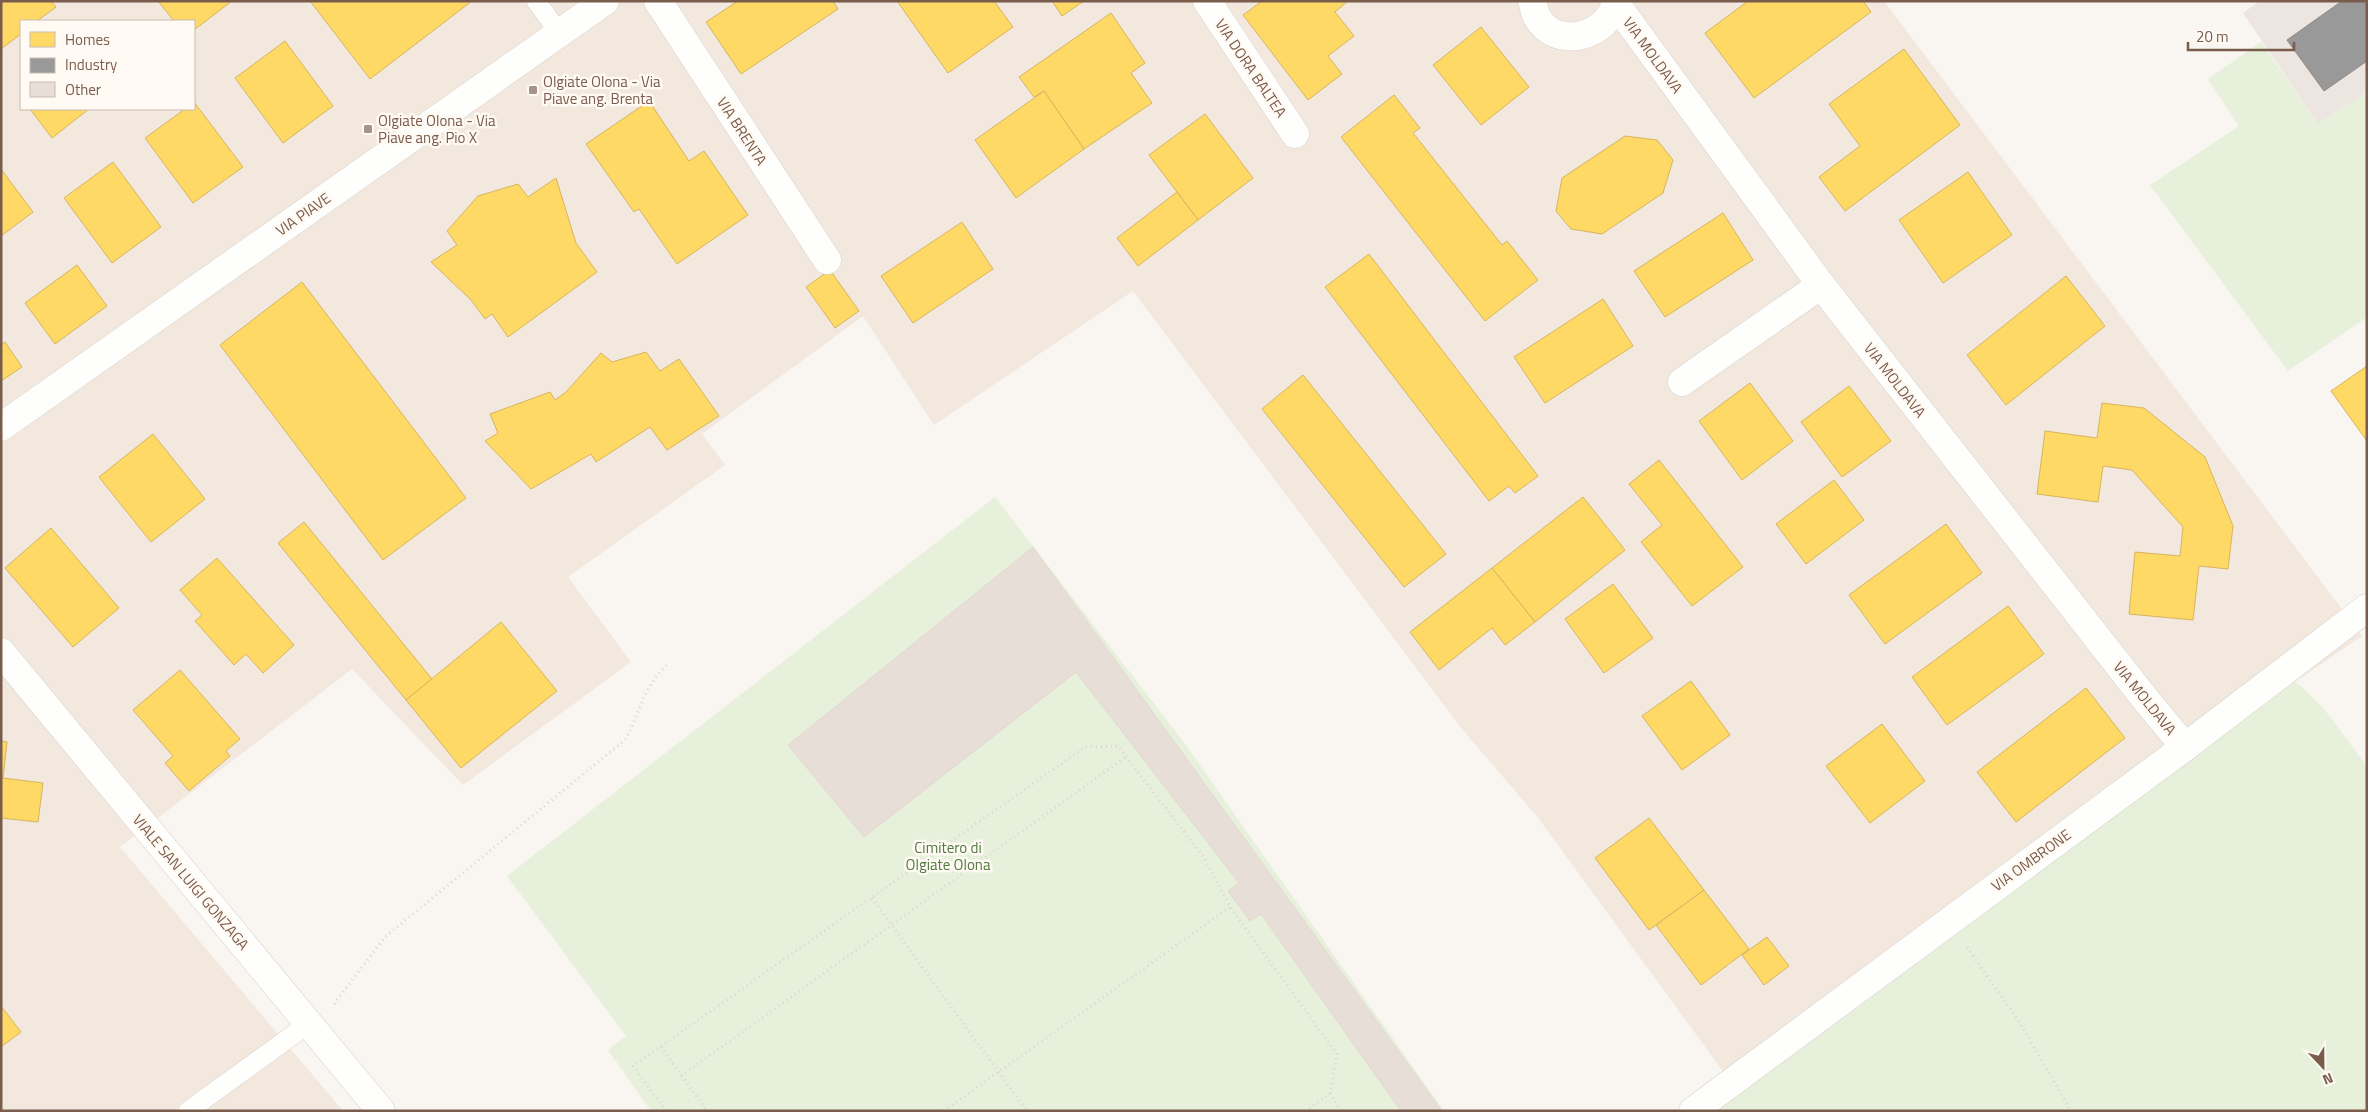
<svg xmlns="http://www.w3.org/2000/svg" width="2368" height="1112" font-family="'Titillium Web',sans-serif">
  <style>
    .residential { fill: #f2e8de; fill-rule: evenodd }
    .industrial { fill: #ede5e0 }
    .green { fill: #e7f0db }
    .homes { fill: #ffd966; stroke: #d7b45e }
    .industry { fill: #999; stroke: #908782 }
    .building { fill: #e6ded7; stroke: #e2d8d2 }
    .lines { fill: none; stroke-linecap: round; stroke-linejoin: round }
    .lane-casing { stroke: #d7d1cb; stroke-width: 20 }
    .street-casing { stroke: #d7d1cb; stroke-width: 29 }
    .secondary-casing { stroke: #d9d2cb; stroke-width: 29 }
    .path { stroke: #dcd5d0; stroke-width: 3; stroke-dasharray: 1 4; stroke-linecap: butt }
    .lane { stroke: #fefefd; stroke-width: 19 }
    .street { stroke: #fefefd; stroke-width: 28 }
    .secondary { stroke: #fefefd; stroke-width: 28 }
    .poi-dot { fill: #a69286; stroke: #fffaf3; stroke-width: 2 }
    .labels { text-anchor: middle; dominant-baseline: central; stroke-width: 5; stroke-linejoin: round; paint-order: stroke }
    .street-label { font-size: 15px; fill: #7a5c4d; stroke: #fffaf3 }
    .poi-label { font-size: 15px; fill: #7a5c4d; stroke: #fffaf3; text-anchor: start }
    .park-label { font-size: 15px; fill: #537a41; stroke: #fffaf3 }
  </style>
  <rect width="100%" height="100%" fill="#f9f5f0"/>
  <path class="residential" d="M1 1H1884L2362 636 2295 682 1738 1092 1539 819 1462 729 1133 291 934 425 863 316 702 434 725 465 568 577 631 662 463 785 352 669 120 847 343 1111H1ZM21 21H194V109H21Z"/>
  <path class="industrial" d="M2260 1H2367V92L2318 124 2243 13Z"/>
  <g class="green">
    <path d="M2261 42 2318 124 2367 92V317L2288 371 2150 185 2239 126 2208 79Z"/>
    <path d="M995 497 1185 744 1444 1111H651L608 1050 626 1036 507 876Z"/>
    <path d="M2295 682C2326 705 2343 736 2367 766V1111H1712Z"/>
  </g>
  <g class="homes">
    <path d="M1 1H51L56 7 37 21H21V34L1 49Z"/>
    <path d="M158 1H232L194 30V21H174Z"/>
    <path d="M310 1H472L370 79Z"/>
    <path d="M738 1H833L838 9 741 74 706 22Z"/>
    <path d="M897 1H994L1013 27 948 73Z"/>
    <path d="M1052 1H1084L1062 16Z"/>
    <path d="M1262 1H1348L1335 12 1354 36 1328 56 1342 74 1308 100 1243 15Z"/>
    <path d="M1748 1H1863L1871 12 1754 98 1705 33Z"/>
    <path d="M1111 13 1145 63 1131 73 1152 103 1084 149 1044 91 1034 97 1019 77Z"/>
    <path d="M1481 27 1529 87 1481 125 1433 65Z"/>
    <path d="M285 41 333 106 283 143 235 78Z"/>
    <path d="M1904 49 1960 125 1845 211 1819 177 1860 146 1829 104Z"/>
    <path d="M1044 91 1084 149 1016 198 975 140Z"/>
    <path d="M1394 95 1420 128 1413 133 1502 245 1507 241 1538 280 1485 321 1341 137Z"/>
    <path d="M649 101 689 161 704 151 748 215 677 264 639 209 634 212 586 144Z"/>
    <path d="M194 102 243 167 193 203 145 138 185 109H194Z"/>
    <path d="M30 109H89L52 138Z"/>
    <path d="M1205 114 1253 178 1198 220 1149 155Z"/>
    <path d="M1625 136 1657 140 1673 160 1663 193 1602 234 1571 229 1556 211 1562 178Z"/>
    <path d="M113 162 161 227 112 263 64 198Z"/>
    <path d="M1 169 33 212 1 236Z"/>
    <path d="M1968 172 2012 235 1943 283 1899 220Z"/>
    <path d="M556 178 576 243 597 272 508 337 492 314 485 319 471 300 431 262 457 245 447 231 478 196 518 184 528 197Z"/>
    <path d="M1177 192 1198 220 1138 266 1117 238Z"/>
    <path d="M1723 213 1753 260 1665 317 1634 271Z"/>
    <path d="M962 222 993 269 913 323 881 276Z"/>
    <path d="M1369 254 1538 476 1515 493 1509 486 1489 501 1325 287Z"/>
    <path d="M77 265 107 306 55 344 25 303Z"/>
    <path d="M830 270 859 311 835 328 806 287Z"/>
    <path d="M2066 276 2105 326 2006 405 1967 355Z"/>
    <path d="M302 282 466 498 383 560 220 345Z"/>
    <path d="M1603 299 1633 346 1545 403 1514 357Z"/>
    <path d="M5 342 22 367 1 381V345Z"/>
    <path d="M646 352 660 371 679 359 719 416 667 450 650 427 596 462 591 454 531 489 485 441 498 433 490 414 550 392 555 400 566 392 601 353 612 362Z"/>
    <path d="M2367 366V441L2331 391Z"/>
    <path d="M1303 375 1446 554 1404 587 1262 409Z"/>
    <path d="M1750 383 1793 441 1742 480 1699 421Z"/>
    <path d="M1849 386 1891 441 1842 477 1801 422Z"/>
    <path d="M2102 403 2144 408 2205 457 2233 526 2228 569 2199 566 2193 620 2129 614 2135 552 2180 556 2183 527 2132 470 2103 466 2098 502 2037 494 2045 431 2097 438Z"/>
    <path d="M153 434 205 499 151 542 99 477Z"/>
    <path d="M1659 460 1743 567 1692 606 1641 542 1662 525 1629 484Z"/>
    <path d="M1834 480 1864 520 1806 564 1776 524Z"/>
    <path d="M1583 497 1625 550 1535 622 1492 568Z"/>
    <path d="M304 522 432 679 406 700 278 543Z"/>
    <path d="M1946 524 1982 573 1885 644 1849 595Z"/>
    <path d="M51 528 119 608 73 647 5 568Z"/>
    <path d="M217 558 294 645 263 673 246 654 234 665 195 621 202 615 180 590Z"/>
    <path d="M1492 568 1535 622 1505 645 1492 628 1439 670 1410 632Z"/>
    <path d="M1613 584 1653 638 1604 673 1565 619Z"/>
    <path d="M2008 606 2044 654 1947 725 1912 677Z"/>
    <path d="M501 622 557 691 461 768 406 700Z"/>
    <path d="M180 670 240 739 226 751 230 756 189 791 165 763 173 756 133 710Z"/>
    <path d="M1691 681 1730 735 1682 770 1642 716Z"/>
    <path d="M2086 688 2125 738 2016 822 1977 772Z"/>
    <path d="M1882 724 1925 781 1870 823 1826 766Z"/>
    <path d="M1 741 7 742 3 778 43 783 38 822 1 818Z"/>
    <path d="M1649 818 1704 890 1649 930 1595 858Z"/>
    <path d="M1704 890 1749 949 1701 985 1656 925Z"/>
    <path d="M1767 937 1789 966 1764 985 1742 955Z"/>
    <path d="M1 1006 21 1032 1 1047Z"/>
  </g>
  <path class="industry" d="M2342 1H2367V61L2324 91 2287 40Z"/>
  <path class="building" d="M1033 547 1442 1111H1401L1261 914 1250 921 1228 891 1239 883 1076 672 864 837 788 745Z"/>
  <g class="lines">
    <defs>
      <g id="lane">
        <path d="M536 1 560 34"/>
        <path d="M188 1111 308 1024"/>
      </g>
      <g id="street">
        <path d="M658 1 827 260"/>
        <path d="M1207 1 1295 134"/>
        <path d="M1532 1C1534 6 1534 12 1537 17 1556 51 1609 37 1616 1"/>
        <path d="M1616 4 1821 285 2146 700 2185 747"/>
        <path d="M1682 382 1821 285"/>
        <path d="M1 652 381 1111"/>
        <path d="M1693 1111 2185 747 2367 608"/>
      </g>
      <path id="secondary" d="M1 427 605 1"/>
    </defs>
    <use href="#lane" class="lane-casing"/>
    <use href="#street" class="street-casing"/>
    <use href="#secondary" class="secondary-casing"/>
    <g class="path">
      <path d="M872 898 1027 1111"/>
      <path d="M1967 947 2020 1023 2071 1111"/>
      <path d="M334 1004 385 937 626 739C641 710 642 689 667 665"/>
      <path d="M661 1047 707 1111"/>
      <path d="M681 1076 1127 756"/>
      <path d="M1330 1093 1341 1111"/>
      <path d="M666 1111 633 1066 1085 747 1118 746 1205 859 1230 907 1337 1054 1330 1093 1306 1111"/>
      <path d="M944 1111 1230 907"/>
    </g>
    <use href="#lane" class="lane"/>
    <use href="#street" class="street"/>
    <use href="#secondary" class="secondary"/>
  </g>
  <g class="poi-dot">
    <rect x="528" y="85" width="10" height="10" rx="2.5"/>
    <rect x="363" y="124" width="10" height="10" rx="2.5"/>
  </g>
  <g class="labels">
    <g class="street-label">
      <text transform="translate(1653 55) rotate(54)">VIA MOLDAVA</text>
      <text transform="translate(1251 68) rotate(56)">VIA DORA BALTEA</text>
      <text transform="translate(742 131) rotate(57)">VIA BRENTA</text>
      <text transform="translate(303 214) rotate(-35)">VIA PIAVE</text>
      <text transform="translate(1895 380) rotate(52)">VIA MOLDAVA</text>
      <text transform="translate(2145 698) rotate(51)">VIA MOLDAVA</text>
      <text transform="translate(2031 860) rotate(-36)">VIA OMBRONE</text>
      <text transform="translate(191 882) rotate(50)">VIALE SAN LUIGI GONZAGA</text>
    </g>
    <g class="poi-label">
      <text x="543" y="81">Olgiate Olona - Via<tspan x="543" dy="17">Piave ang. Brenta</tspan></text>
      <text x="378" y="120">Olgiate Olona - Via<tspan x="378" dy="17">Piave ang. Pio X</tspan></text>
    </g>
    <g class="park-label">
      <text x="948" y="847">Cimitero di<tspan x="948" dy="17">Olgiate Olona</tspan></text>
    </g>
  </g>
  <rect width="2368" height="1112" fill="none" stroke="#7a5c4d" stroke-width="5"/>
  <rect x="20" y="20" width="175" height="90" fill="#fffaf3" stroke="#cabbb1"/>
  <rect x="30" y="32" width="25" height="15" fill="#ffd966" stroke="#cabbb1"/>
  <text x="65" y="45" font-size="15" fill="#7a5c4d">Homes</text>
  <rect x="30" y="58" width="25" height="15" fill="#999999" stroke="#cabbb1"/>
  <text x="65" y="70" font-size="15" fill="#7a5c4d">Industry</text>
  <rect x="30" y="82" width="25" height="15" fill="#e6ded7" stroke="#cabbb1"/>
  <text x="65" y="95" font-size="15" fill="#7a5c4d">Other</text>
  <g transform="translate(2323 1067) rotate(158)" stroke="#fffaf3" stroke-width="4" paint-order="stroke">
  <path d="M0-4L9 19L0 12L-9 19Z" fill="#7a5c4d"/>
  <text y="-8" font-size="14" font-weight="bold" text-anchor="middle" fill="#7a5c4d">N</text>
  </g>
  <path d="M2188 42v8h106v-8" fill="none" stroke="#7a5c4d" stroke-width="2.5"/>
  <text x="2196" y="42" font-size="15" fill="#7a5c4d" stroke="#fffaf3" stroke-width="4" paint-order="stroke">20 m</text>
</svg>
